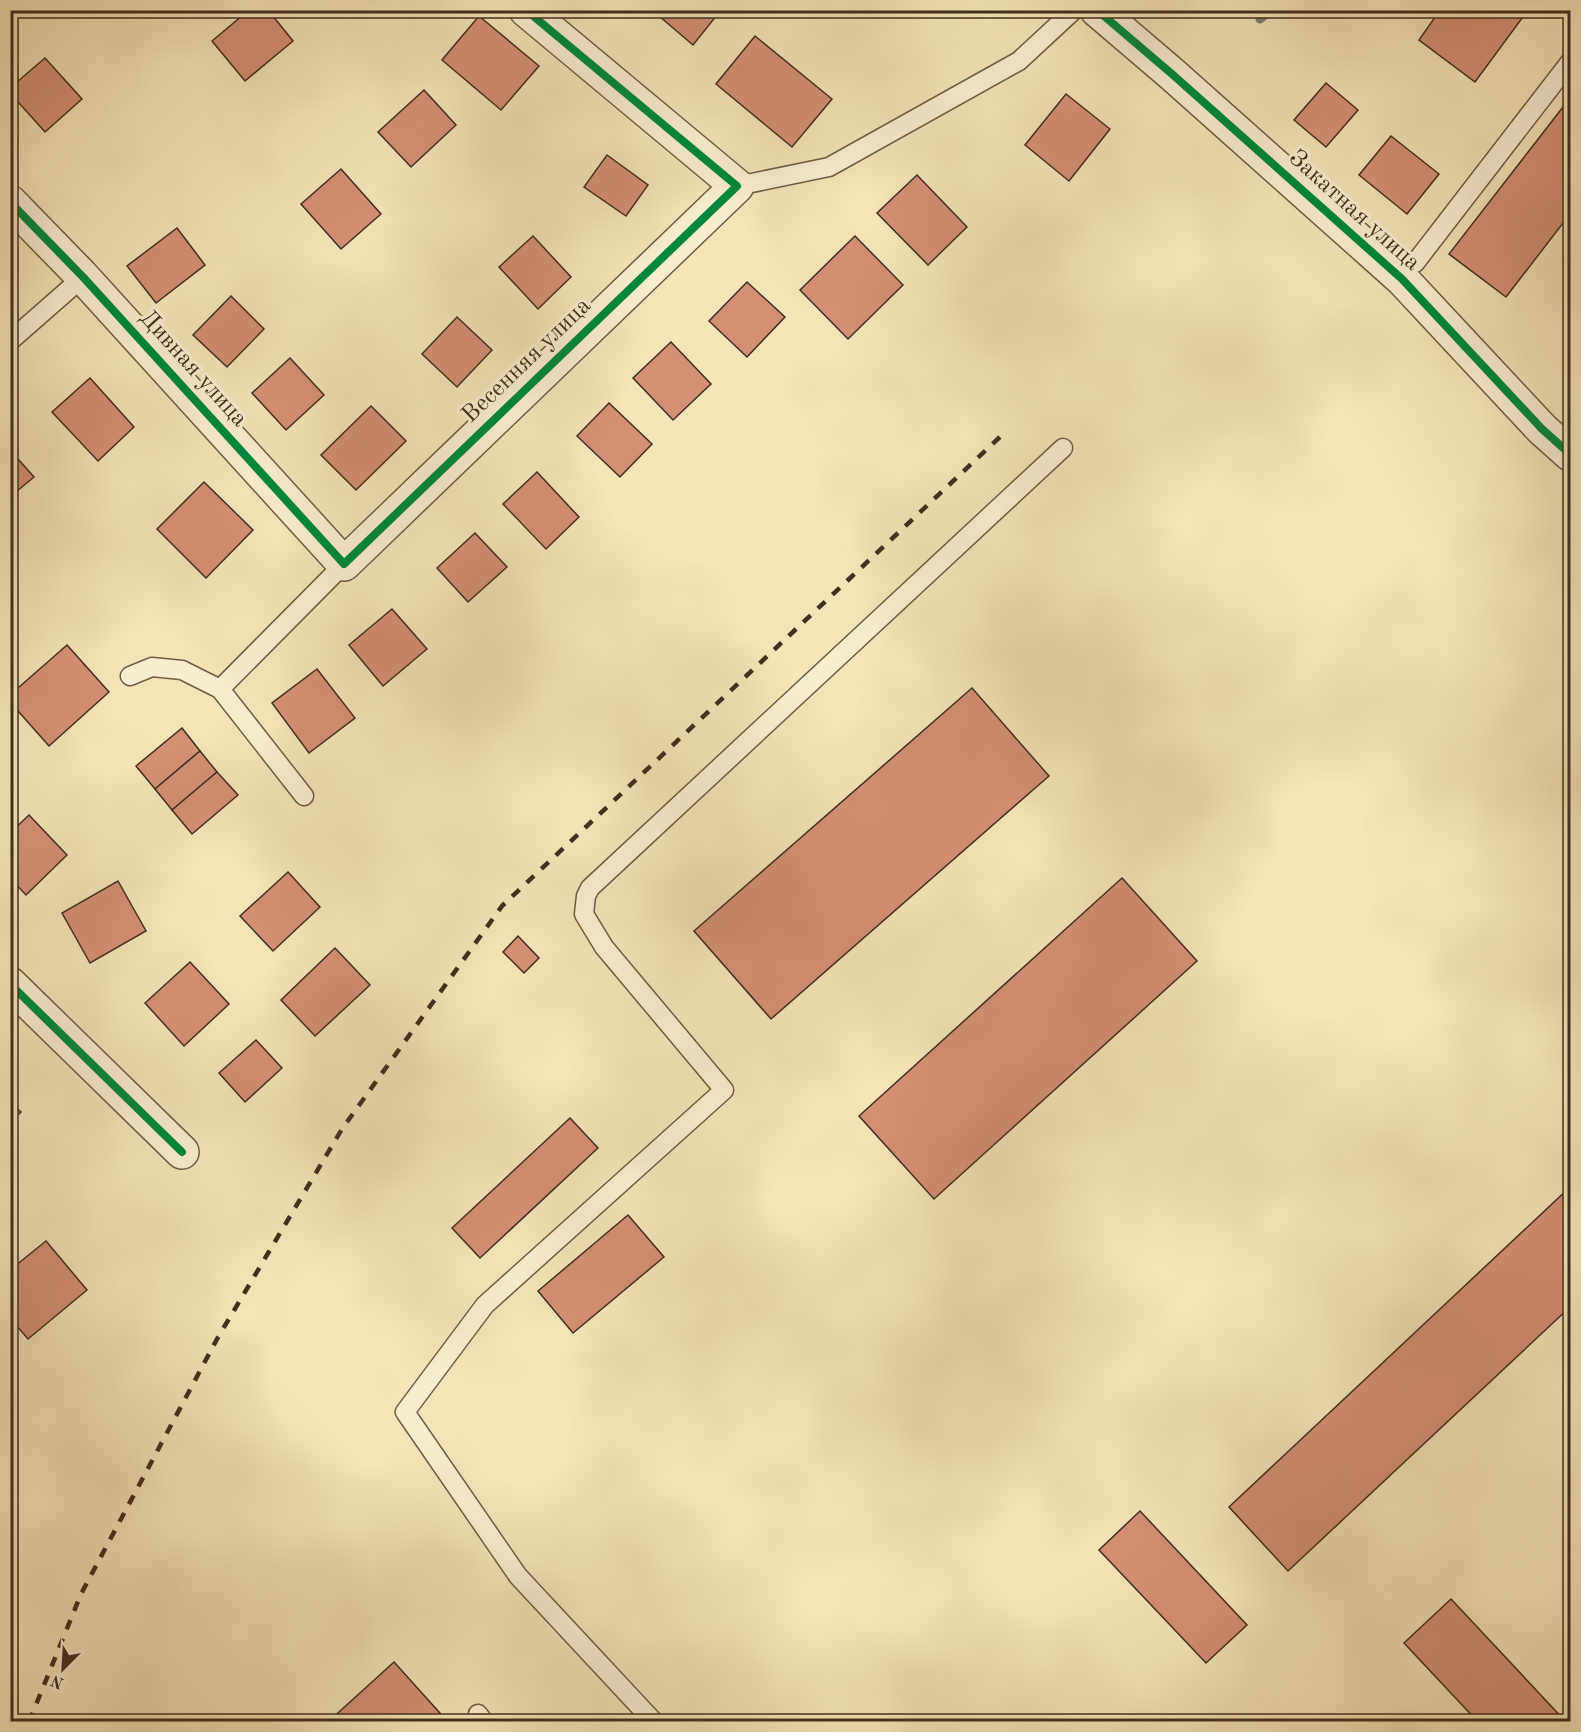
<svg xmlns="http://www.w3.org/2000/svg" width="1581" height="1732" font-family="'Old Standard TT',serif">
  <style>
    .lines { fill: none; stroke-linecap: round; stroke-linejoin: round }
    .stream { stroke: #778577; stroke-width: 9 }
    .building { fill: #d58f73; stroke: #412e1f; stroke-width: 1.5 }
    .lane-casing { stroke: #6e5c45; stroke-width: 21 }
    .street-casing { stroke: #6e5c45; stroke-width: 36 }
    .lane { stroke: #f7eed0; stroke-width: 18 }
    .street { stroke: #f7eed0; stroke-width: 33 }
    .rail { stroke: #412e1f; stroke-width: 4.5; stroke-dasharray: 10 10; stroke-linecap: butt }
    .cycleway-casing { stroke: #f7eed0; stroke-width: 11 }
    .cycleway { stroke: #00873e; stroke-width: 8 }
    .labels { text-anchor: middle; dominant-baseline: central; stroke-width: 6; stroke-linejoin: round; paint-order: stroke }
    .street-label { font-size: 24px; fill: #412e1f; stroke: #f7eed0 }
  </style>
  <rect width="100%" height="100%" fill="#f3e5b6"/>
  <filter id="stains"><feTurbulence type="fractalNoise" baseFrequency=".00333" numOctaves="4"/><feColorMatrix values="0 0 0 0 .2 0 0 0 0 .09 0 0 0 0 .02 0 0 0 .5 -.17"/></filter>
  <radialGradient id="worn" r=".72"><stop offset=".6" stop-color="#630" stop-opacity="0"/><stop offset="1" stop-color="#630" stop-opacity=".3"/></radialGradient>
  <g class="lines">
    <path class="stream" d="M1260 19 1272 10"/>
  </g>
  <g class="building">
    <path d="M249 10H268L293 41 245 81 212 41Z"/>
    <path d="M652 10H721L693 45Z"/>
    <path d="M1440 10H1528L1475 82 1419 40Z"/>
    <path d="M479 16 539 66 501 110 442 60Z"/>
    <path d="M755 36 832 99 792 147 716 84Z"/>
    <path d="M45 58 82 99 45 132 10 93V88Z"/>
    <path d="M1326 83 1358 110 1326 147 1294 120Z"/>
    <path d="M424 90 456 125 411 167 378 132Z"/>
    <path d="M1066 94 1110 129 1069 181 1025 145Z"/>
    <path d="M1570 98V214L1506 297 1449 254Z"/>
    <path d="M1391 136 1439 174 1407 214 1359 175Z"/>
    <path d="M607 155 648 185 626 216 584 187Z"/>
    <path d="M341 169 381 214 341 249 301 204Z"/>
    <path d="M917 175 967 227 928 265 877 213Z"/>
    <path d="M177 228 205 265 156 303 127 266Z"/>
    <path d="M533 236 571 277 538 309 499 267Z"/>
    <path d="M855 236 903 285 848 339 800 290Z"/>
    <path d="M747 282 785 317 747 357 709 321Z"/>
    <path d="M231 296 264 329 227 367 193 335Z"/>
    <path d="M457 317 492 350 457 387 422 354Z"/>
    <path d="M671 342 711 384 673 420 633 378Z"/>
    <path d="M290 358 324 395 286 430 252 393Z"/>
    <path d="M90 378 134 427 98 461 52 412Z"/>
    <path d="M609 403 652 444 620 477 577 436Z"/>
    <path d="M371 406 406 441 356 490 321 455Z"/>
    <path d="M10 450 34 477 10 497Z"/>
    <path d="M537 472 579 517 546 549 503 504Z"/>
    <path d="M204 482 253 530 206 578 157 529Z"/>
    <path d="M475 533 507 567 468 602 437 568Z"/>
    <path d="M392 609 427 649 383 686 349 645Z"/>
    <path d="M67 645 109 692 49 746 10 702V695Z"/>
    <path d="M317 669 355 718 309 753 272 703Z"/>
    <path d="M972 688 1049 776 771 1019 694 931Z"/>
    <path d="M182 728 200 751 155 789 136 766Z"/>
    <path d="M200 751 217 772 172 810 155 789Z"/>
    <path d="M217 772 238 795 192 834 172 810Z"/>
    <path d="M29 815 67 855 26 895 10 878V833Z"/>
    <path d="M288 872 320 907 273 951 240 916Z"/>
    <path d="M1122 878 1197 961 934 1199 859 1116Z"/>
    <path d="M118 881 146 931 90 963 62 913Z"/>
    <path d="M518 936 539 958 524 973 503 952Z"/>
    <path d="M335 948 370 985 315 1036 281 1000Z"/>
    <path d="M190 962 229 1004 184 1046 145 1003Z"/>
    <path d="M256 1040 282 1068 245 1102 219 1073Z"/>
    <path d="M10 1102 21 1112 10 1122Z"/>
    <path d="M570 1118 598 1148 480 1258 452 1228Z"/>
    <path d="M1570 1187V1307L1288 1571 1229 1507Z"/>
    <path d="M628 1215 664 1257 573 1333 538 1291Z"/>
    <path d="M46 1241 87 1290 28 1339 10 1318V1270Z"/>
    <path d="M1140 1511 1247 1625 1206 1663 1099 1550Z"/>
    <path d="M1451 1599 1566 1722H1478L1404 1643Z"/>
    <path d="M394 1662 448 1722H328Z"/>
  </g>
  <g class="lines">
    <defs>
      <g id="lane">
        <path d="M737 186 829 167 1019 61 1074 10"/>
        <path d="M1415 263 1570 62"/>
        <path d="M10 341 83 277"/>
        <path d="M130 676 152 667 182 670 220 689 304 796"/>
        <path d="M220 689 344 564"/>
        <path d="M478 1714 484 1722"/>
        <path d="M654 1722 518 1576 405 1412 485 1305 724 1090 604 947 584 914 586 896 590 888 1063 448"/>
      </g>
      <g id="street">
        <path d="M1097 10 1172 74 1402 279 1542 429 1570 454"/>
        <path d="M10 202 83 277 344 564 737 186 526 10"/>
        <path d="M10 984 182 1152"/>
      </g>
    </defs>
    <use href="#lane" class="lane-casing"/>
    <use href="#street" class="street-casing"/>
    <use href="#lane" class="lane"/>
    <use href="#street" class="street"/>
    <path class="rail" d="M29 1722 81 1594 217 1339 342 1129 502 906 1002 435"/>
    <defs>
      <g id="cycleway">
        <path d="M1097 10 1172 74 1402 279 1542 429 1570 454"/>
        <path d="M10 202 83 277 344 564 737 186 526 10"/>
        <path d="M10 984 182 1152"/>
      </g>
    </defs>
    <use href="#cycleway" class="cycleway-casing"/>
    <use href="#cycleway" class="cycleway"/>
  </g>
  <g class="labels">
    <g class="street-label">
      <text transform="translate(1354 211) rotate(42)">Закатная улица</text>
      <text transform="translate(527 361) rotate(-44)">Весенняя улица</text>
      <text transform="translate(193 369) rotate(48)">Дивная улица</text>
    </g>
  </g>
  <rect width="1581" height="1732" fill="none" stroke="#f3e5b6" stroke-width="36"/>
  <rect x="12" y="12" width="1557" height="1708" fill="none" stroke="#412e1f" stroke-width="3"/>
  <rect x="18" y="18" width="1545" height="1696" fill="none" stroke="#412e1f" stroke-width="1.5"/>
  <g transform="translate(63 1669) rotate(204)" stroke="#f7eed0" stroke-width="4.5" paint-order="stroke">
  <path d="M0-4.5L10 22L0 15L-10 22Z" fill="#412e1f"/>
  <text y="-9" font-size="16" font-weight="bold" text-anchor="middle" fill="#412e1f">N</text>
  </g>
  <rect width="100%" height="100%" filter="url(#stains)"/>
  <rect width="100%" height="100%" fill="url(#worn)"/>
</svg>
